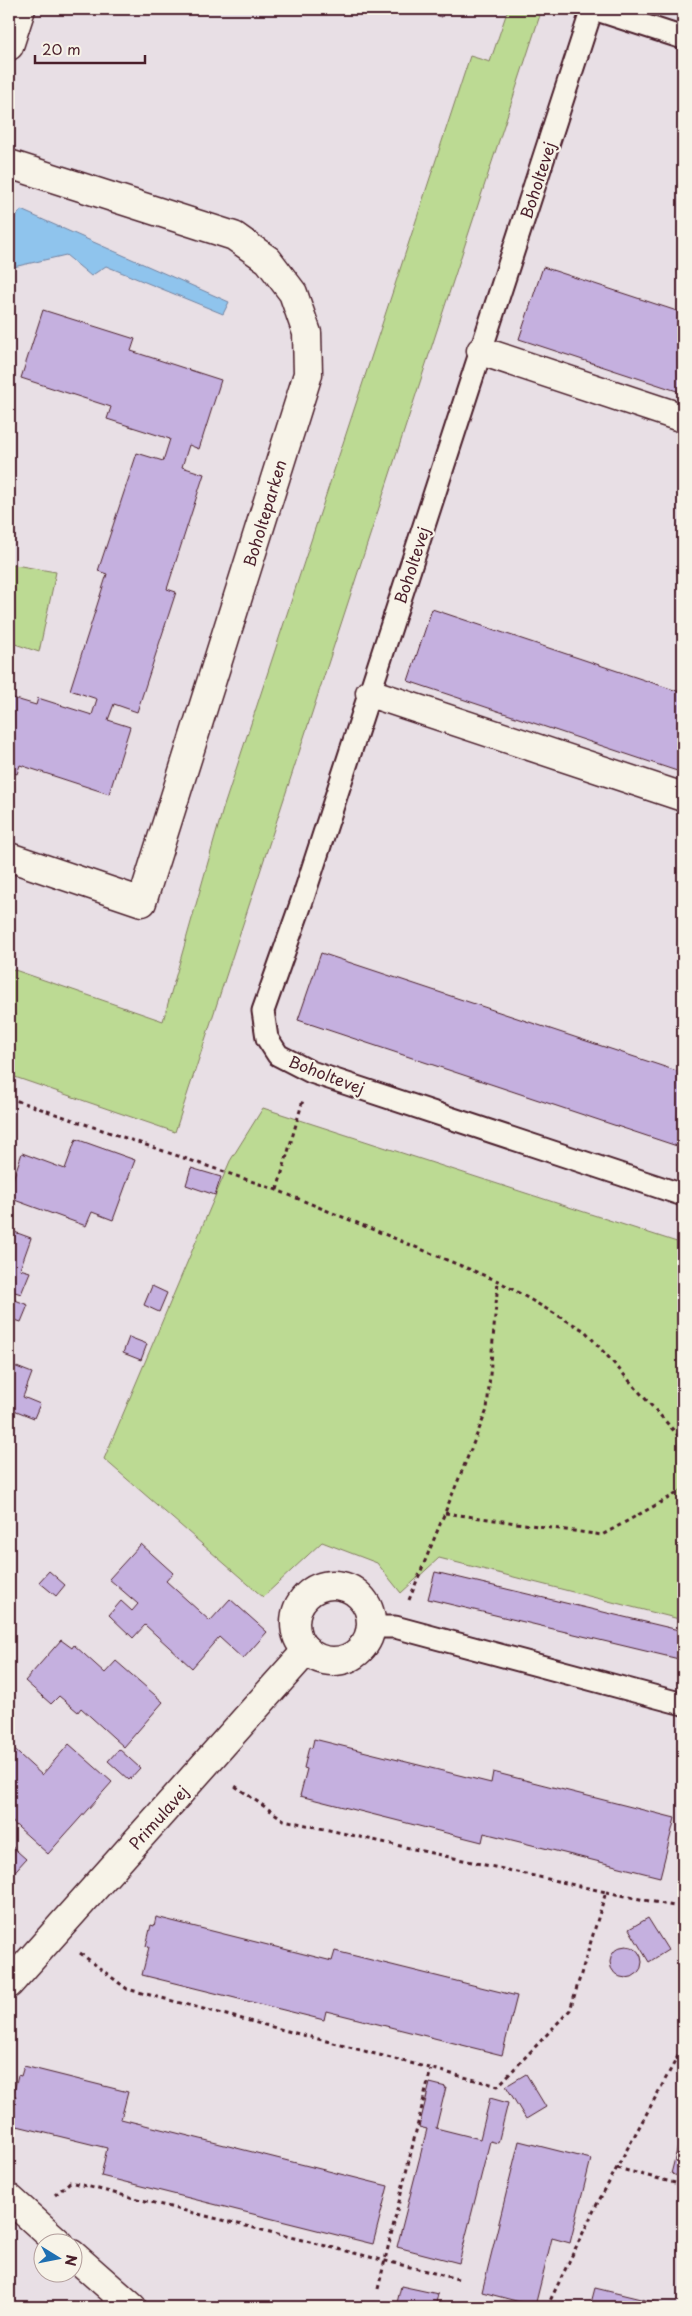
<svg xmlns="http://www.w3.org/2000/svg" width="692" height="2316" font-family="'Playpen Sans',sans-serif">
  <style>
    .green { fill: #bcda93; stroke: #837c5f }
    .water { fill: #8fc4ed; stroke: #73829f }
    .building { fill: #c5b0df; stroke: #4a1f2b }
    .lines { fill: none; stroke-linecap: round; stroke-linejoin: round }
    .lane-casing { stroke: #4a1f2b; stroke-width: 25 }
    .street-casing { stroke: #4a1f2b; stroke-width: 31 }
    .path { stroke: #4a1f2b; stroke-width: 3; stroke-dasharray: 4 4; stroke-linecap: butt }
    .lane { stroke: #f7f3e8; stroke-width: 21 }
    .street { stroke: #f7f3e8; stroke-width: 28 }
    .labels { text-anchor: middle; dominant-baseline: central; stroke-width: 4.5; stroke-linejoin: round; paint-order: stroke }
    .street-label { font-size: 16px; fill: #4a1f2b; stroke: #f7f3e8 }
  </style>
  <rect width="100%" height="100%" fill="#e8dfe5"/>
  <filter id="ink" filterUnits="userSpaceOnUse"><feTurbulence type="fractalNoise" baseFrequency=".02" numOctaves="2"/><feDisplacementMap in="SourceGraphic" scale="10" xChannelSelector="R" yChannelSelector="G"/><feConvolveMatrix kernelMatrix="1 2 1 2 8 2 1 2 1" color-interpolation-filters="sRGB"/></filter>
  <g filter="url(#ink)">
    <g class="green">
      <path d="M508 9H542L175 1132 9 1075V968L163 1021 223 809 470 56 490 62Z"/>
      <path d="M9 564 56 572 39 652 9 642Z"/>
      <path d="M263 1108 683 1244V1620L439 1558 401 1593 377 1563 322 1542 263 1597 104 1459 230 1161Z"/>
    </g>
    <path class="water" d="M21 210 229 302 223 314 106 266 91 276 66 255 9 268V226Z"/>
    <g class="building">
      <path d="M417 9H445L442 17Z"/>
      <path d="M543 267 683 313V393L519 339Z"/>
      <path d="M43 310 135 339 131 351 221 380 199 449 189 445 182 467 204 474 167 589 176 592 137 712 114 704 108 720 130 727 109 794 20 765 17 774 9 771V697L36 705 38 698 92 715 97 699 70 690 107 574 98 571 137 453 163 461 170 439 107 419 111 407 21 378Z"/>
      <path d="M432 609 683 693V773L408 681Z"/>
      <path d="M321 953 683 1073V1148L298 1020Z"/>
      <path d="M76 1139 135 1160 113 1220 92 1212 86 1226 9 1198V1191L22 1153 65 1169Z"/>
      <path d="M191 1168 221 1177 215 1195 186 1185Z"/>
      <path d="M9 1211 15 1213 9 1230 31 1238 20 1269 30 1272 21 1294 12 1291 10 1298 28 1305 21 1322 9 1318Z"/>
      <path d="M152 1286 167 1293 159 1312 144 1305Z"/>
      <path d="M129 1337 147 1344 141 1360 123 1353Z"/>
      <path d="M9 1364 32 1373 23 1397 40 1404 34 1418 9 1408Z"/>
      <path d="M141 1544 173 1573 166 1581 210 1621 230 1599 267 1632 243 1659 219 1637 192 1668 145 1625 133 1638 109 1615 121 1601 132 1611 138 1604 109 1579Z"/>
      <path d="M49 1571 65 1585 56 1596 39 1582Z"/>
      <path d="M435 1572 683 1631V1660L428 1599Z"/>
      <path d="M61 1640 72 1648 74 1645 105 1673 116 1661 163 1702 124 1747 81 1708 78 1712 59 1696 51 1704 25 1681Z"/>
      <path d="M314 1739 491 1783 493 1772 675 1818 660 1877 484 1833 482 1842 300 1796 307 1769 304 1768 309 1747 312 1748Z"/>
      <path d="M69 1744 112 1782 48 1854 9 1819V1745L42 1775Z"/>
      <path d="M119 1749 140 1768 129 1780 108 1761Z"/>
      <path d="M9 1844 26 1859 9 1878Z"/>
      <path d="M156 1917 332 1961 335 1951 517 1996 502 2055 326 2011 324 2020 142 1975 149 1947 146 1946 151 1925 154 1926Z"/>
      <path d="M648 1918 668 1950 649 1962 629 1929Z"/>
      <circle cx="626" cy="1962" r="16"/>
      <path d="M24 2066 128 2092 121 2119 388 2186 373 2244 101 2176 107 2148 9 2124 16 2096 13 2095 18 2075 21 2076Z"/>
      <path d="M526 2074 546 2107 526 2119 506 2086Z"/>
      <path d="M430 2083 446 2087 436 2128 480 2139 490 2098 508 2103 498 2143 490 2141 459 2263 397 2247 427 2129 419 2127Z"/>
      <path d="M683 2126V2177L671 2174Z"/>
      <path d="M519 2141 591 2159 570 2243 552 2238 535 2306 482 2292Z"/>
      <path d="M401 2286 438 2294 435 2307H396Z"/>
      <path d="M595 2288 674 2307H590Z"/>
    </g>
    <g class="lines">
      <defs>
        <g id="lane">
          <path d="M592 9 302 901 263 1011 267 1038 278 1055 311 1072 683 1195"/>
          <path d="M594 9 683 38"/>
          <path d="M371 1627H395L683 1704"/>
        </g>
        <g id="street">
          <path d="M9 46 21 9"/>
          <path d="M9 164 234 236 268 260 293 293 307 333 308 374 142 902 9 857"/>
          <path d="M481 351 683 418"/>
          <path d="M370 693 683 797"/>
          <circle cx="333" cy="1623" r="38"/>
          <path d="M9 1984 307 1650"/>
          <path d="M9 2198 60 2244"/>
          <path d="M72 2254 132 2307"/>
        </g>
      </defs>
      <use href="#lane" class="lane-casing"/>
      <use href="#street" class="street-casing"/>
      <g class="path">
        <path d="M9 1098 277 1190 498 1281 585 1331 683 1441"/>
        <path d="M277 1190 303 1100"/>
        <path d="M445 1513 602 1535 683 1490"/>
        <path d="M409 1600 487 1410 498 1281"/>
        <path d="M606 1892 683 1908"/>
        <path d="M80 1953 127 1989 498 2086 570 2010 606 1892 284 1820 232 1784"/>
        <path d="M617 2168 683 2185"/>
        <path d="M55 2195 70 2182 458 2279"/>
        <path d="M378 2289 431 2069"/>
        <path d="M547 2307 596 2206 683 2047"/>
      </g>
      <use href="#lane" class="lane"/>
      <use href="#street" class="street"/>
    </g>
  </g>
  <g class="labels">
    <g class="street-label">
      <text transform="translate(537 180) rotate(-72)">Boholtevej</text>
      <text transform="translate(264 513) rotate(-73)">Boholteparken</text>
      <text transform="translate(411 565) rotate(-72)">Boholtevej</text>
      <text transform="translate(327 1074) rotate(21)">Boholtevej</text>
      <text transform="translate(158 1817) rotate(-48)">Primulavej</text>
    </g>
  </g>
  <rect width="692" height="2316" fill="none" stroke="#f7f3e8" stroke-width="30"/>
  <rect x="15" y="15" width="662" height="2286" fill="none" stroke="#4a1f2b" stroke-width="2" filter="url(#ink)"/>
  <g transform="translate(58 2258) rotate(100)"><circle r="24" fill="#f7f3e8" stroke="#b29e9c"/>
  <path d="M0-4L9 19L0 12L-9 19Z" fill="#1f6fb2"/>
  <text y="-8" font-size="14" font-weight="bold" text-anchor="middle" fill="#4a1f2b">N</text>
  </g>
  <path d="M35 55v8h110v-8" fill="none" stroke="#4a1f2b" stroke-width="2.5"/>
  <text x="42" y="55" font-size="15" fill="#4a1f2b" stroke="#f7f3e8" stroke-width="4" paint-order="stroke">20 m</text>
</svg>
